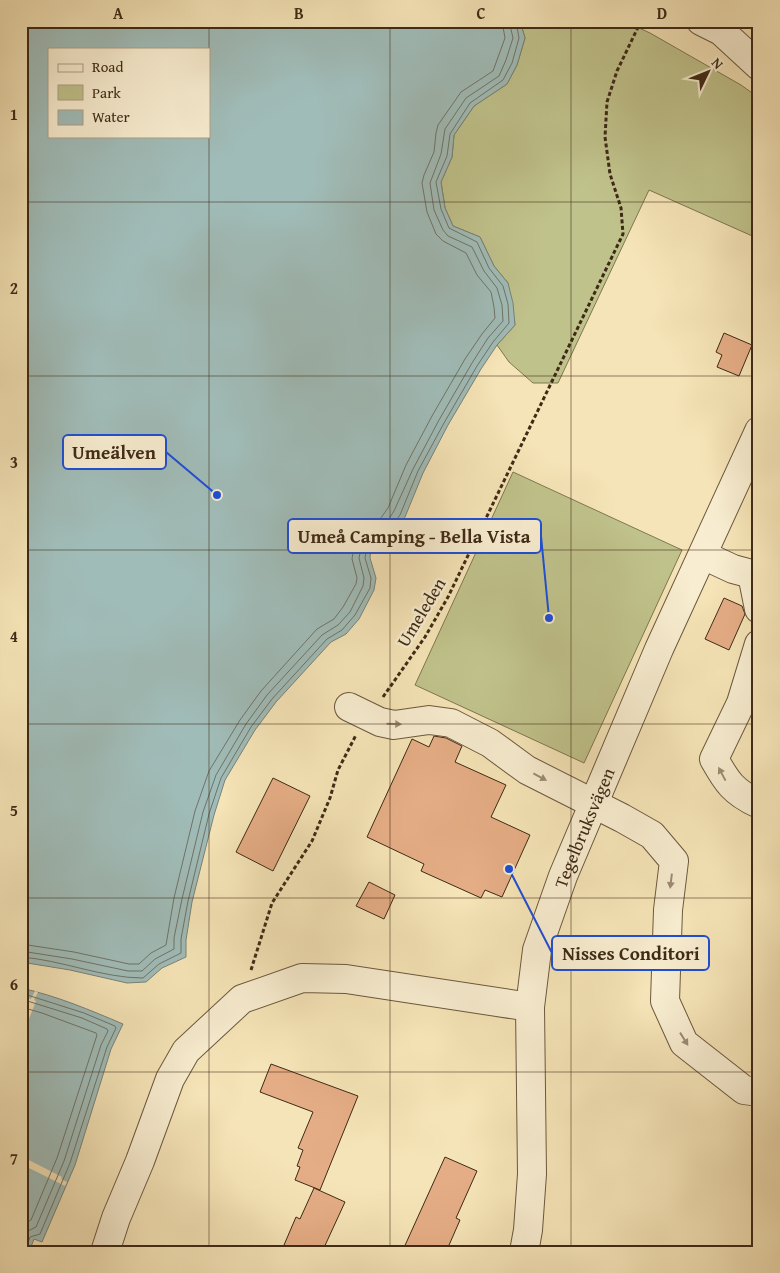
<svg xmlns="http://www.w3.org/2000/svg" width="780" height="1273" font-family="'Gentium Book Plus',serif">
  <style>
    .green { fill: #c0c28b; stroke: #7f7650 }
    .water { fill: #a0bcb8; stroke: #798277; fill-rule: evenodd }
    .pier { fill: #f5e4b7 }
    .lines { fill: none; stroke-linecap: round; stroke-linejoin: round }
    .shore { stroke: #6f7367; stroke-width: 1 }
    .building { fill: #e5ad85; stroke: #3e2a16 }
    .minor-casing { stroke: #6c583e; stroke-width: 30 }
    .path { stroke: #3e2a16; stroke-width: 3; stroke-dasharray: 4 2.5; stroke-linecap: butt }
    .minor { stroke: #f8edd0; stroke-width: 28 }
    .oneway { fill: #9b8c73 }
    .grid { fill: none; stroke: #3e2a16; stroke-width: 1; stroke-opacity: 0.55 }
    .labels { text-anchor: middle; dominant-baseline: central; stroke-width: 5; stroke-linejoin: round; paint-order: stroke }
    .street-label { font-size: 18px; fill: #3e2a16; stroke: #f8edd0 }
    .leader { fill: none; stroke: #1d4ed8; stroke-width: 2 }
    .callout-dot { fill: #1d4ed8; stroke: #f8edd0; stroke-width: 2 }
    .callout { fill: #f8edd0; stroke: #1d4ed8; stroke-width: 2 }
    .callout-label { font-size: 19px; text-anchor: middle; font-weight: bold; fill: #3e2a16 }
    .neatline { fill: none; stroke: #3e2a16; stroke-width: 2 }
    .grid-label { font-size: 16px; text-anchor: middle; font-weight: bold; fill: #3e2a16 }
  </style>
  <rect width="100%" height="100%" fill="#f5e4b7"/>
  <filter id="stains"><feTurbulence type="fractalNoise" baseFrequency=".004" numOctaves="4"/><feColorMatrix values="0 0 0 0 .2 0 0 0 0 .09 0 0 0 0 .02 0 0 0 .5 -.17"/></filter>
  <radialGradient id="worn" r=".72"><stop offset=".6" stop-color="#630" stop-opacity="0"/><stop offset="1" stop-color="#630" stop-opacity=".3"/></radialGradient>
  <g class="green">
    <path d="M520 21H624L650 33 741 85 759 98V239L649 190 558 383H533L509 362 497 345 515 325 508 283 494 266 480 237 453 226 445 208 441 182 452 157 454 135 474 106 507 84 517 65 525 38Z"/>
    <path d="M513 472 682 550 584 763 415 685Z"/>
  </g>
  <g class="water">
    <path d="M21 21H520L525 38 517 65 507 84 474 106 454 135 452 157 441 182 445 208 453 226 480 237 494 266 508 283 513 303 515 325 497 345 481 369 448 425 423 473 405 517 390 537 374 543 371 548 370 558 376 578 374 590 359 619 346 634 331 642 276 702 255 730 225 780 214 815 192 902 186 940V957L162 968 146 982 127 983 70 970 21 962ZM49 49H209V136H49Z"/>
    <path d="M21 988C57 996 90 1010 123 1024L111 1049 75 1165 42 1242 34 1239 29 1252H21Z"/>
  </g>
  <g class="pier">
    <path d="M35 991 38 992 34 1000 36 1001 21 1039V1016L28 998 31 999Z"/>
    <path d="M21 1156 62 1177 61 1179 67 1182 65 1186 21 1164Z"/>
  </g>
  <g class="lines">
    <g class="shore">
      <path d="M21 944 74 952 129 964H139L151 953 166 945 174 898 195 811 209 771 240 720 261 691 317 629 334 619 343 607 356 584 357 578 352 559 355 540 363 529 378 522 388 508 406 465 432 416 465 359 482 334 495 318 494 307 491 292 477 275 466 253 443 241 436 234 427 212 422 183 424 175 434 152 436 133 438 125 461 92 493 71 505 38 502 21"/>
      <path d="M21 951 72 959 128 971H142L155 959 174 949V938L182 899 203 812 216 775 246 724 267 695 322 635 338 625 350 612 363 586 364 578 359 558 362 543 368 534 383 528 394 511 413 469 439 420 472 363 488 338 503 321 502 305 497 288 484 271 472 247 448 236 443 230 434 210 430 183 441 154 445 129 466 98 499 76 506 60 513 38 509 21"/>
      <path d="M21 957C62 960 102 978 143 978L159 964 181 953V939L188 901 209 814 221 778 251 727 272 699 327 639 342 630 355 615 370 588 371 578 365 558 367 546 372 539 387 533 400 515 418 471 444 423 477 366 493 342 509 323 508 304 503 286 489 268 477 242 449 228 441 209 436 182 447 156 450 134 470 103 503 80 512 63 519 38 516 21"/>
      <path d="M21 993 84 1013 115 1026 116 1028 107 1047 70 1163 40 1234 30 1237 25 1252"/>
      <path d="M21 999 82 1018 107 1029 108 1031 101 1045 64 1161 36 1227 26 1232 21 1242"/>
      <path d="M21 1007 42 1013 96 1033 97 1035 57 1158 31 1220 21 1226"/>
    </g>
  </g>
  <g class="building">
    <path d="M724 333 752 345 739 376 717 367 722 355 716 352Z"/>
    <path d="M724 598 742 606 745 614 729 650 705 639Z"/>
    <path d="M434 736 446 738 462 746 455 762 506 785 491 817 530 835 502 897 485 890 481 898 421 871 424 864 367 837 412 739 429 747Z"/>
    <path d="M273 778 310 796 273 871 236 852Z"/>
    <path d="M369 882 395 895 384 919 356 906Z"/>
    <path d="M271 1064 358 1096 320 1190 295 1180 300 1167 297 1166 303 1150 298 1148 313 1112 260 1092Z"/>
    <path d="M445 1157 477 1171 456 1218 460 1220 446 1252H402Z"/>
    <path d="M314 1188 345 1202 322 1252H299L284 1245 296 1217 300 1219Z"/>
  </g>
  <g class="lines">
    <defs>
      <g id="minor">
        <path d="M701 21 721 31 759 66"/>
        <path d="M703 555 733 569 759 576"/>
        <path d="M752 574 759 609"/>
        <path d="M759 644 741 703 714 759C727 782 733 792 759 804"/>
        <path d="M349 707 380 722 394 725 429 720 451 723 490 743 527 770 622 818 652 835 674 861 668 910 665 1001 684 1043 744 1090 759 1092"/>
        <path d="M105 1252 116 1218 140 1161 170 1079 186 1051 242 999 302 978 346 979 530 1007"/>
        <path id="s1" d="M524 1252 528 1230 532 1174 530 1007 537 950 563 876 659 649 759 431"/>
      </g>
    </defs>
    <use href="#minor" class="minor-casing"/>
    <g class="path">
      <path d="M383 697 425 637 448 597 623 234 621 208 610 174 605 137 607 102 617 71 641 21"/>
      <path d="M251 970 272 903 312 841 330 798 338 770 356 735"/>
    </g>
    <use href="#minor" class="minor"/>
  </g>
  <defs><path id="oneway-solid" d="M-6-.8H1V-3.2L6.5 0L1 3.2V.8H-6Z" transform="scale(1.25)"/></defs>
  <g class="oneway">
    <use href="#oneway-solid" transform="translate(394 724) rotate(2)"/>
    <use href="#oneway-solid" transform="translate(722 774) rotate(-118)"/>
    <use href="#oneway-solid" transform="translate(540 777) rotate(28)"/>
    <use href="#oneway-solid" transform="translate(671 881) rotate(97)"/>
    <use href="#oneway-solid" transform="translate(684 1039) rotate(58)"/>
  </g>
  <path class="grid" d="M209 21V49M390 21V1252M571 21V1252M209 49V136M209 136V1252M21 202H759M21 376H759M21 550H759M21 724H759M21 898H759M21 1072H759"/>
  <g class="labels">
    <g class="street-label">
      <text transform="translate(421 612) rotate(-59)">Umeleden</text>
      <text stroke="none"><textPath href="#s1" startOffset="434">Tegelbruksvägen</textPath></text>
    </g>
  </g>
  <path class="leader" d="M217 495L166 452M549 618L541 536M509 869L552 953"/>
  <g class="callout-dot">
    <circle cx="217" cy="495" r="5"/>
    <circle cx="549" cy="618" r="5"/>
    <circle cx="509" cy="869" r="5"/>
  </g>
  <g class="callout">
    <rect x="63" y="435" width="103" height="34" rx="5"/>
    <rect x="288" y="519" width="253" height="34" rx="5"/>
    <rect x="552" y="936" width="157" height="34" rx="5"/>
  </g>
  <g class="callout-label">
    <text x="114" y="459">Umeälven</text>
    <text x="414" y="543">Umeå Camping - Bella Vista</text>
    <text x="631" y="960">Nisses Conditori</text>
  </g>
  <rect width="780" height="1273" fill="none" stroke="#f5e4b7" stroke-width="55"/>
  <rect x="48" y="48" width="162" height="90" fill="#f8edd0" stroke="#ae9f86"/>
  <rect x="58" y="64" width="25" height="8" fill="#f8edd0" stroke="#ae9f86"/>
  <text x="92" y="72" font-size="15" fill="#3e2a16">Road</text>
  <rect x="58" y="85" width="25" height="15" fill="#c0c28b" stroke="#ae9f86"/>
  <text x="92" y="98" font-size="15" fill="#3e2a16">Park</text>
  <rect x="58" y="110" width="25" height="15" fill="#a0bcb8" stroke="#ae9f86"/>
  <text x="92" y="122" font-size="15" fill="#3e2a16">Water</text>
  <g transform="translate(708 72) rotate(47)" stroke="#f8edd0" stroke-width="4" paint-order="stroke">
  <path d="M0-4L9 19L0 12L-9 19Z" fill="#3e2a16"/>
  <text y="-8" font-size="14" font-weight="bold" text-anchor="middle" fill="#3e2a16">N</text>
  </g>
  <rect x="28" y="28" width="724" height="1218" class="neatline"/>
  <g class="grid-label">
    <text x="118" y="19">A</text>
    <text x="299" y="19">B</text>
    <text x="481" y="19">C</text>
    <text x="662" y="19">D</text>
    <text x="14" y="120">1</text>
    <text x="14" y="294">2</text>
    <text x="14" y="468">3</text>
    <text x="14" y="642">4</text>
    <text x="14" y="816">5</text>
    <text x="14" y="990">6</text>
    <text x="14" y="1164">7</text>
  </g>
  <rect width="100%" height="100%" filter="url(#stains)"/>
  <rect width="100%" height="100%" fill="url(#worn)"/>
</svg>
